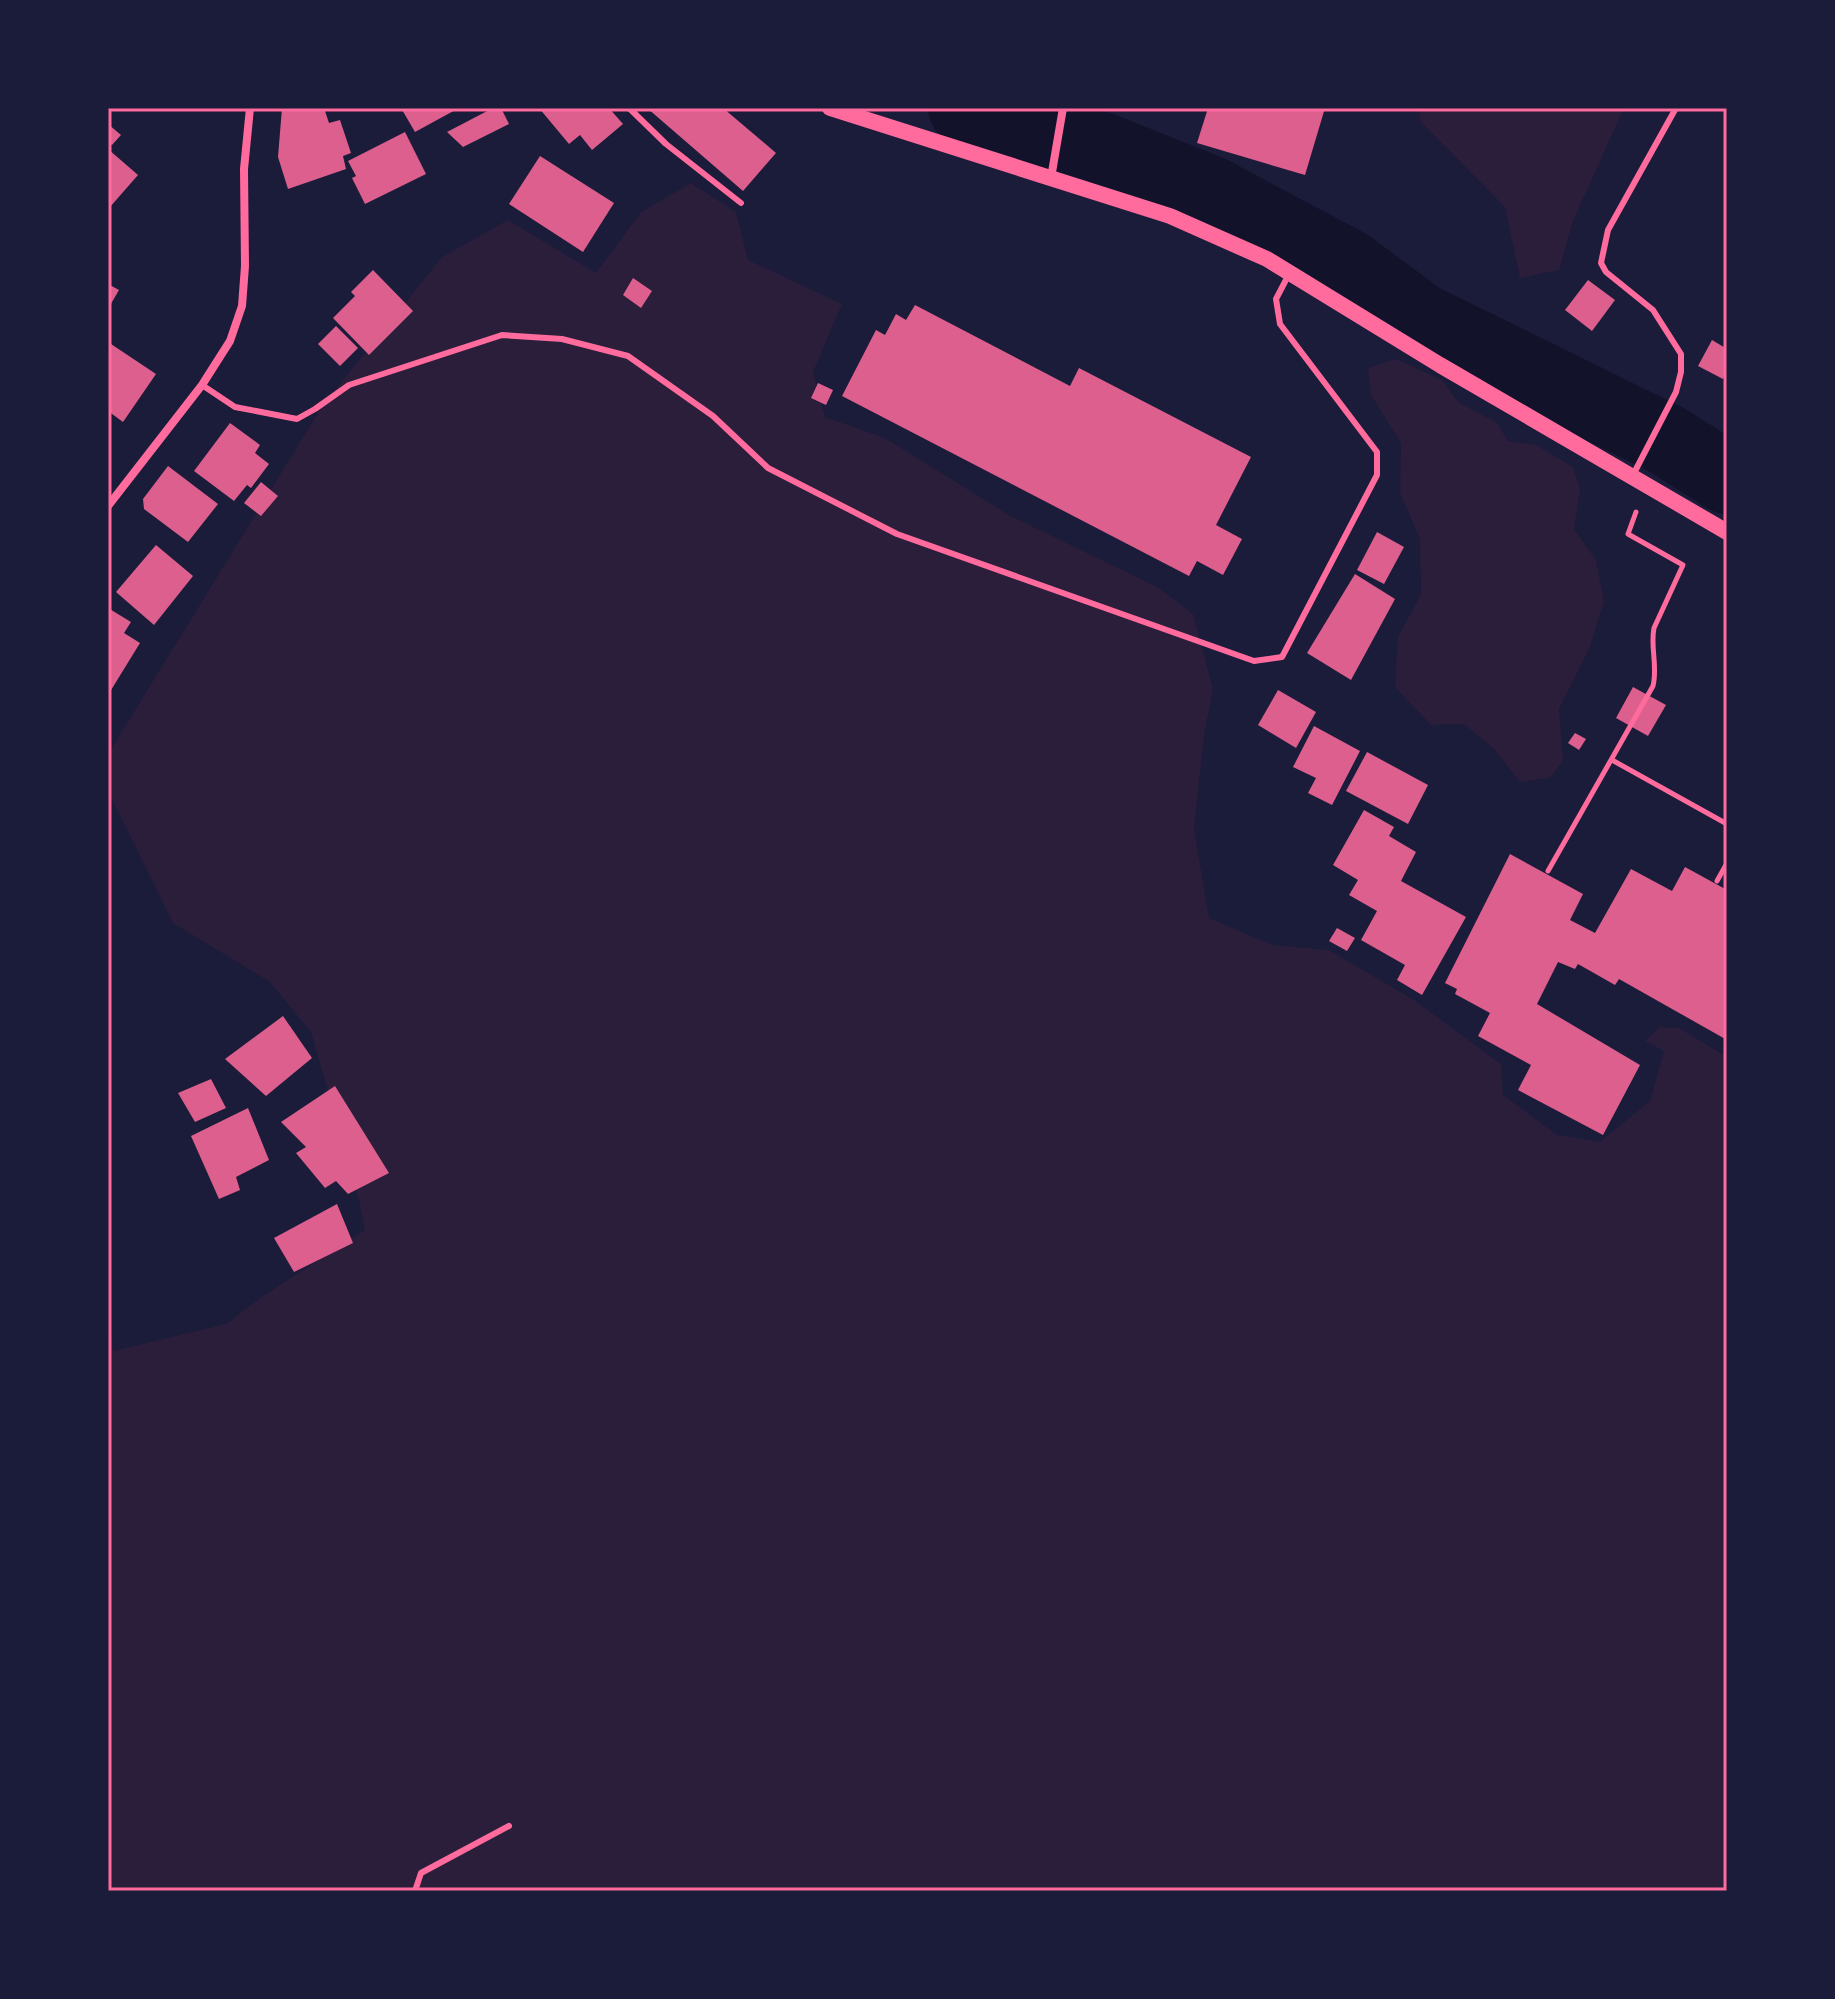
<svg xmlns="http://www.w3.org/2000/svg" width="1835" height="1999" font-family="'Work Sans',sans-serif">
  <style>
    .green { fill: #2a1e3b }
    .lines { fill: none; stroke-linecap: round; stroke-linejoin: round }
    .river { stroke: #12122b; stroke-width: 72 }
    .building { fill: #dd5f8e }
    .path { stroke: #ff6b9d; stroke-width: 5 }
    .service { stroke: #ff6b9d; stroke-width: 6 }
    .minor { stroke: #ff6b9d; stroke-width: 8 }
    .secondary { stroke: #ff6b9d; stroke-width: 16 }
    .neatline { fill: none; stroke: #ff6b9d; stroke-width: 3 }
  </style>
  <rect width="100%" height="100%" fill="#1b1b3a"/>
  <g class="green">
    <path d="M1419 108H1624L1573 221 1559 270 1520 278 1505 207 1420 121Z"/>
    <path d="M691 183 736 212 748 260 842 304 813 372 825 417 885 438 1009 515 1157 587 1193 614 1213 689 1204 735 1194 828 1209 918 1272 945 1329 950 1414 1000 1501 1064 1503 1095 1557 1135 1600 1142 1650 1101 1664 1051 1645 1041 1660 1027 1679 1028 1727 1057V1891H108V1308L113 1351 226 1324 263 1296 365 1230 359 1201 311 1032 270 982 173 923 108 791V754L323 405 442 257 508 220 596 273 641 212Z"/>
    <path d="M1396 359 1442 380 1458 402 1497 423 1508 441 1536 445 1573 467 1580 489 1574 529 1596 560 1604 601 1590 647 1559 709 1563 761 1550 778 1520 782 1495 750 1464 724 1431 725 1395 687 1398 637 1421 594 1420 539 1400 493 1401 443 1371 395 1368 368Z"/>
  </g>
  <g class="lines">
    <path class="river" d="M964 108 1099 147 1211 192 1348 265 1421 319 1667 440 1727 478"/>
  </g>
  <g class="building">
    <path d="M282 108H324L329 123 340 120 351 153 343 156 346 169 288 189 278 157Z"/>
    <path d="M401 108H459L415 132Z"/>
    <path d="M493 108H501L509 124 463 147 447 132Z"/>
    <path d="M539 108H609L623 124 592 150 580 135 569 144Z"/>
    <path d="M647 108H723L776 153 743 191Z"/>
    <path d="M1208 108H1325L1305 175 1197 143Z"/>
    <path d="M108 124 121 135 112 145 108 142Z"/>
    <path d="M405 132 426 174 365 204 352 178 356 176 348 161Z"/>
    <path d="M108 149 138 175 110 207 108 205Z"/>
    <path d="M540 156 614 203 583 252 509 204Z"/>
    <path d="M373 270 413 311 369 355 333 318 355 296 351 292Z"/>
    <path d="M633 278 652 291 641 308 623 295Z"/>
    <path d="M1588 280 1615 300 1592 331 1565 310Z"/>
    <path d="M108 284 119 290 108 309Z"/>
    <path d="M915 305 1070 386 1079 368 1251 457 1216 525 1242 539 1223 575 1197 561 1189 576 842 396 876 330 885 335 896 314 906 320Z"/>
    <path d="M336 326 358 348 340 366 318 344Z"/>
    <path d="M1712 340 1727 349V371L1723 379 1698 366Z"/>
    <path d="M108 342 156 374 123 422 108 411Z"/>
    <path d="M818 383 833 390 826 405 811 398Z"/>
    <path d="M230 423 260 445 255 453 269 464 251 488 247 485 234 501 194 471Z"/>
    <path d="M168 466 218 504 188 542 144 509 143 499Z"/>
    <path d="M261 482 278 496 261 516 244 503Z"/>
    <path d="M1377 532 1404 547 1384 584 1357 570Z"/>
    <path d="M156 545 193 576 154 625 116 592Z"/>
    <path d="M1355 574 1395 599 1351 680 1307 653Z"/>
    <path d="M108 608 131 622 124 633 140 643 108 695Z"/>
    <path d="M1633 687 1666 705 1648 736 1616 718Z"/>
    <path d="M1278 690 1316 712 1296 748 1258 725Z"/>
    <path d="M1314 726 1360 751 1332 805 1308 793 1316 778 1293 767Z"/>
    <path d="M1575 733 1586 739 1579 750 1568 743Z"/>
    <path d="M1367 752 1428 785 1408 824 1346 791Z"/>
    <path d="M1364 810 1394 827 1389 836 1416 852 1401 881 1466 917 1422 995 1397 980 1405 965 1361 940 1377 911 1349 895 1358 880 1333 865Z"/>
    <path d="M1510 854 1583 894 1570 920 1595 933 1631 869 1672 891 1685 867 1727 890V1040L1619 979 1615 985 1578 964 1575 969 1558 962 1537 1004 1640 1065 1603 1135 1518 1090 1531 1065 1478 1036 1490 1013 1455 994 1457 989 1445 983Z"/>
    <path d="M1337 928 1355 938 1347 951 1329 941Z"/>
    <path d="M283 1016 312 1058 266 1096 225 1059Z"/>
    <path d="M211 1079 226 1108 195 1122 178 1093Z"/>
    <path d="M335 1086 389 1173 348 1194 336 1181 325 1188 296 1153 306 1147 281 1122Z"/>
    <path d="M248 1108 269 1160 236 1177 240 1190 219 1199 191 1136Z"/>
    <path d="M337 1204 353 1243 294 1272 274 1238Z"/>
  </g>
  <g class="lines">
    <g class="path">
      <path d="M1612 760 1727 824"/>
      <path d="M1548 871 1653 686C1658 666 1650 647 1654 628L1683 565 1628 534 1636 512"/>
      <path d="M1717 881 1727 863"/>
    </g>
    <g class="service">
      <path d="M629 108 666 144 741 203"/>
      <path d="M202 385 235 407 297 419 315 409 349 385 502 335 562 339 628 356 713 416 768 468 897 534 1254 661 1282 657 1377 475V452L1280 324 1276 299 1288 276"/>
      <path d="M1633 475 1676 392 1681 372V354L1653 310 1606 272 1601 263 1608 230 1676 108"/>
      <path d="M415 1891 421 1873 509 1826"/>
    </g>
    <g class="minor">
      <path d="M1051 178 1063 108"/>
      <path d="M108 506 202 385 230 341 242 306 245 266 244 169 250 108"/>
    </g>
    <path class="secondary" d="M830 108 1170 216 1267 259 1440 365 1727 532"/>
  </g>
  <rect width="1835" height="1999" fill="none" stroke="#1b1b3a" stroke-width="220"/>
  <rect x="110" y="110" width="1615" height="1779" class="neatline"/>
</svg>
